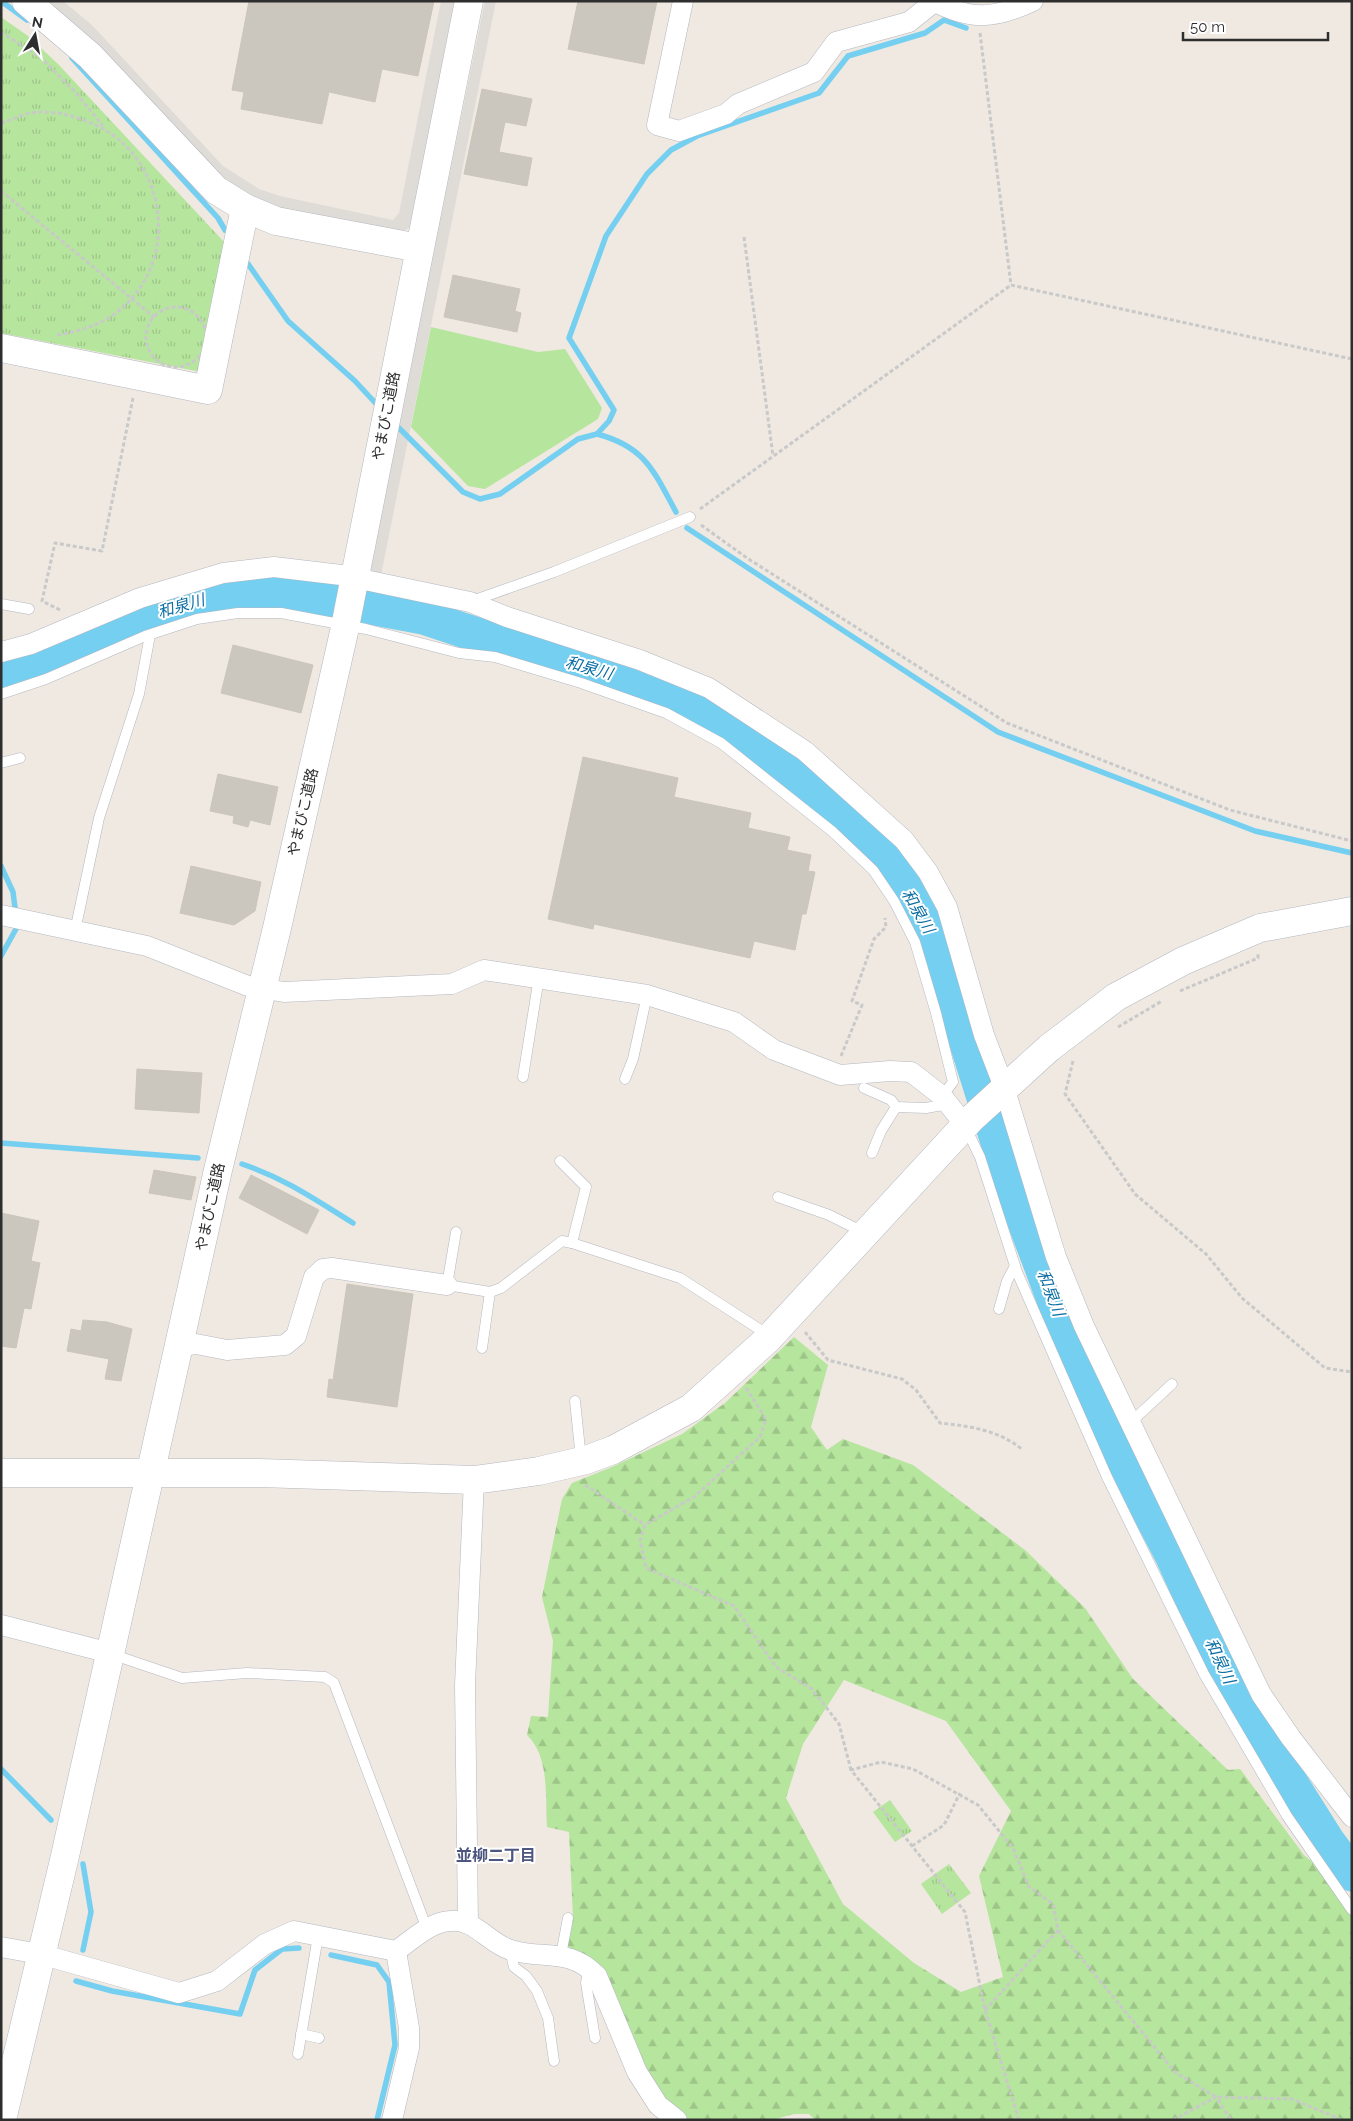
<svg xmlns="http://www.w3.org/2000/svg" width="1353" height="2121" font-family="Raleway,'Noto Sans JP',sans-serif">
  <style>
    .grass { fill: #b6e59e }
    .forest { fill: url(#forest-firs); fill-rule: evenodd }
    .park { fill: url(#park-tufts) }
    .plaza { fill: #dfdcd8 }
    .lines { fill: none; stroke-linecap: round; stroke-linejoin: round }
    .stream { stroke: #75cff0; stroke-width: 5.5 }
    .river { stroke: #75cff0; stroke-width: 35 }
    .building { fill: #cbc7bf; stroke: #cbc5ba }
    .lane-casing { stroke: #b4b7c1; stroke-width: 11 }
    .street-casing { stroke: #b4b7c1; stroke-width: 21 }
    .secondary-casing { stroke: #b4b7c1; stroke-width: 29 }
    .path { stroke: #c9c9c9; stroke-width: 3; stroke-dasharray: 4 2.5; stroke-linecap: butt }
    .lane { stroke: #fff; stroke-width: 10 }
    .street { stroke: #fff; stroke-width: 20 }
    .secondary { stroke: #fff; stroke-width: 28 }
    .labels { text-anchor: middle; dominant-baseline: central; stroke-width: 4; stroke-linejoin: round; paint-order: stroke }
    .street-label { font-size: 15px; fill: #2e2e2e; stroke: #fff }
    .water-label { font-size: 16px; font-style: italic; fill: #0d6fa3; stroke: #fff }
    .neighbourhood-label { font-size: 16px; font-weight: bold; fill: #4d5680; stroke: #fff }
  </style>
  <defs>
    <pattern id="forest-firs" width="22" height="20" patternUnits="userSpaceOnUse" patternTransform="scale(1.25)"><rect width="22" height="20" fill="#b6e59e"/><path d="M5 1l3.5 6h-7zM16 11l3.5 6h-7z" fill="#9dc588"/></pattern>
    <pattern id="park-tufts" width="24" height="20" patternUnits="userSpaceOnUse" patternTransform="scale(1.25)"><rect width="24" height="20" fill="#b6e59e"/><path d="M3 7l-1-3M5 7V3M7 7l1-3M15 17l-1-3M17 17v-4M19 17l1-3" fill="none" stroke="#9dc588"/></pattern>
  </defs>
  <rect width="100%" height="100%" fill="#efe9e1"/>
  <path class="grass" d="M431 327 538 352 565 349 602 408 598 419 485 489 468 486 411 427Z"/>
  <path class="forest" d="M794 1337 828 1365 811 1427 827 1450 843 1439 913 1465 1025 1550 1085 1608 1133 1679 1228 1770 1240 1769 1304 1855 1317 1866 1352 1914V2120H815L809 2114H794L772 2120H687L677 2113 651 2081 567 1944 573 1918 569 1832 547 1827C545 1797 550 1757 527 1735L531 1716 548 1717 553 1641 542 1597 562 1499 572 1483 612 1467 682 1434 725 1403ZM844 1680 946 1721 1011 1811 979 1876 1003 1977 961 1992 914 1963 843 1904 786 1798 803 1744Z"/>
  <g class="park">
    <path d="M1 17 28 36 58 64 226 244 201 372 1 333Z"/>
    <path d="M890 1800 912 1831 895 1842 873 1812Z"/>
    <path d="M949 1864 971 1893 942 1914 921 1884Z"/>
  </g>
  <g class="plaza">
    <path d="M45 1H63L92 25 223 166 259 189 280 196 393 220 399 213 441 1H455L412 223 409 228 399 232 296 214 262 202 228 185Z"/>
    <path d="M485 1H496L381 575 375 574 369 567Z"/>
  </g>
  <g class="lines">
    <g class="stream">
      <path d="M1 1 27 20"/>
      <path d="M72 58 218 218 225 230"/>
      <path d="M246 261 288 321 355 381 380 408"/>
      <path d="M395 424 463 492 480 499 500 494 578 439 597 434 609 421 614 410 569 338 606 236 647 174 671 150 697 136 819 93 848 56 925 33 944 20 966 28"/>
      <path d="M597 434C646 447 654 472 676 512"/>
      <path d="M687 528 998 732 1255 831 1352 853"/>
      <path d="M1 866 13 892 15 908"/>
      <path d="M1 956 16 929"/>
      <path d="M1 1143 198 1158"/>
      <path d="M242 1164C286 1179 314 1199 353 1223"/>
      <path d="M1 1769 51 1820"/>
      <path d="M83 1864 91 1912 83 1950"/>
      <path d="M331 1955 377 1965 389 1982 395 2045 377 2120"/>
      <path d="M76 1981 112 1991 240 2014 255 1970 282 1949 299 1948"/>
    </g>
    <path class="river" d="M1 672 182 603 243 591 322 598 423 617 520 649 645 684 697 706 733 729 858 828 885 857 930 926 1014 1193 1082 1374 1122 1459 1172 1555 1239 1701 1328 1842 1352 1874"/>
  </g>
  <g class="building">
    <path d="M249 1H434L418 76 382 69 375 102 329 92 322 124 241 109 244 92 232 90Z"/>
    <path d="M578 1H657L644 64 568 49Z"/>
    <path d="M482 89 532 99 526 126 505 122 499 152 532 158 527 186 464 174Z"/>
    <path d="M453 275 520 289 515 311 521 313 517 332 444 317Z"/>
    <path d="M233 645 313 665 301 713 221 693Z"/>
    <path d="M583 757 678 778 674 797 751 813 748 828 790 837 787 850 811 855 808 871 815 872 806 914H802L795 950 754 941 750 958 594 924 593 929 548 919Z"/>
    <path d="M218 774 278 787 270 825 250 820 248 827 233 823 234 816 210 811Z"/>
    <path d="M191 866 261 882 255 911 234 925 180 913Z"/>
    <path d="M137 1069 202 1073 199 1113 135 1109Z"/>
    <path d="M154 1170 196 1177 191 1200 149 1193Z"/>
    <path d="M251 1175 319 1210 307 1234 239 1198Z"/>
    <path d="M1 1213 39 1221 31 1261 40 1263 31 1309 24 1308 16 1348 1 1346Z"/>
    <path d="M347 1284 413 1294 397 1407 327 1397 329 1379 333 1380Z"/>
    <path d="M83 1320 107 1322 132 1329 121 1381 105 1379 109 1359 67 1351 71 1329 81 1331Z"/>
  </g>
  <g class="lines">
    <defs>
      <g id="lane">
        <path d="M472 601 554 572 690 517"/>
        <path d="M1 604 29 609"/>
        <path d="M1 694 46 679 145 636 197 619 238 613H281L366 629 459 653 495 657 581 683 666 713 721 743 833 832 873 870 894 901 915 942 936 1013 953 1082 942 1096"/>
        <path d="M1 763 20 758"/>
        <path d="M75 931 99 818 139 694 150 635"/>
        <path d="M523 1077 539 977"/>
        <path d="M625 1079 633 1059 647 995"/>
        <path d="M864 1088 891 1100 896 1107"/>
        <path d="M965 1126 980 1157 1017 1272 1107 1477 1204 1674 1287 1816 1352 1910"/>
        <path d="M872 1153 881 1131 896 1107 926 1108 948 1104"/>
        <path d="M778 1197 829 1215 865 1233"/>
        <path d="M456 1232 447 1285 490 1292 482 1348"/>
        <path d="M572 1243 680 1278 759 1329 766 1338"/>
        <path d="M490 1292 501 1288 562 1241 572 1243 586 1187 560 1161"/>
        <path d="M999 1309 1007 1281 1015 1266"/>
        <path d="M575 1401 581 1459"/>
        <path d="M1130 1423 1172 1384"/>
        <path d="M111 1654 182 1678 247 1673 325 1677 334 1683 427 1929"/>
        <path d="M510 1950 514 1967 526 1976 537 1991 548 2018 554 2061"/>
        <path d="M561 1955 568 1918"/>
        <path d="M589 1968 586 1983 595 2038"/>
        <path d="M301 2034 319 2038"/>
        <path d="M298 2054 318 1936"/>
      </g>
      <g id="street">
        <path d="M683 1 657 125 679 131 726 114 738 104 814 72 836 42 909 22 934 2"/>
        <path d="M933 1C971 21 995 19 1033 1"/>
        <path d="M1 652 31 644 140 598 223 573 274 567 341 575 470 602 507 617 640 660 709 688 805 751 904 840 928 872 947 907 984 1035 1004 1087 1056 1257 1084 1326 1261 1694 1291 1738 1352 1817"/>
        <path d="M1 915 147 946 248 986 284 992 452 984 484 970 647 995 734 1022 774 1050 840 1075 890 1071 911 1072 942 1096 965 1125"/>
        <path d="M180 1346 196 1344 227 1350 285 1345 296 1336 314 1277 323 1269 332 1268 447 1285"/>
        <path d="M1 1625 110 1653"/>
        <path d="M468 1923 465 1685 474 1480"/>
        <path d="M1 1947 40 1954 179 1993 217 1981 265 1944 294 1931 396 1951C412 1940 430 1922 450 1921 475 1918 489 1944 511 1950 544 1960 569 1947 597 1976L637 2072 658 2105 677 2120"/>
        <path d="M392 2120 409 2048V2028L396 1951"/>
      </g>
      <g id="secondary">
        <path d="M26 1 90 56 216 190 245 208 276 221 419 248"/>
        <path d="M1 348 208 390 245 208"/>
        <path d="M1 1473H260L474 1480 539 1471 586 1460 613 1450 691 1408 768 1339 971 1119 1049 1048 1116 997 1183 961 1260 928 1352 911"/>
        <path d="M2 2120 65 1856 218 1170 277 928 344 632 469 1"/>
      </g>
    </defs>
    <use href="#lane" class="lane-casing"/>
    <use href="#street" class="street-casing"/>
    <use href="#secondary" class="secondary-casing"/>
    <g class="path">
      <path d="M1 32 40 57 76 93 103 126"/>
      <path d="M980 33 1011 285"/>
      <path d="M1 123C11 120 21 115 30 113 49 110 69 114 86 121 166 149 185 260 117 312 99 326 79 331 57 335"/>
      <path d="M1 191 154 317"/>
      <path d="M744 237 773 456"/>
      <path d="M1011 285 1352 359"/>
      <circle cx="176" cy="337" r="30"/>
      <path d="M700 509 1011 285"/>
      <path d="M701 525 747 558 1007 723 1230 810 1352 841"/>
      <path d="M60 610 42 601 55 543 102 551 133 398"/>
      <path d="M1180 991 1258 958V953"/>
      <path d="M1118 1027 1162 1001"/>
      <path d="M841 1056 862 1005 852 1001 874 939 886 927 885 918"/>
      <path d="M1073 1061 1065 1094 1135 1194 1206 1254 1242 1298 1325 1368 1352 1372"/>
      <path d="M805 1332 828 1360 902 1379 916 1390 940 1423C970 1426 998 1430 1023 1450"/>
      <path d="M746 1388 766 1419 760 1437 694 1497 645 1525 640 1540 646 1568 734 1606 776 1667 812 1689 839 1724 851 1770"/>
      <path d="M585 1485 645 1525"/>
      <path d="M912 1846 944 1825 960 1793"/>
      <path d="M985 2010 1058 1930"/>
      <path d="M1019 2120 985 2010 965 1912 851 1770 881 1762 913 1769 978 1805 1013 1848 1029 1887 1053 1904 1058 1930 1175 2072 1216 2097 1292 2099 1342 2120"/>
      <path d="M1173 2120 1216 2097 1231 2120"/>
    </g>
    <use href="#lane" class="lane"/>
    <use href="#street" class="street"/>
    <use href="#secondary" class="secondary"/>
  </g>
  <g class="labels">
    <g class="street-label">
      <text transform="translate(386 416) rotate(-79)">やまびこ道路</text>
      <text transform="translate(303 812) rotate(-77)">やまびこ道路</text>
      <text transform="translate(210 1207) rotate(-78)">やまびこ道路</text>
    </g>
    <g class="water-label">
      <text transform="translate(181 606) rotate(-16)">和泉川</text>
      <text transform="translate(589 668) rotate(15)">和泉川</text>
      <text transform="translate(918 911) rotate(60)">和泉川</text>
      <text transform="translate(1051 1293) rotate(69)">和泉川</text>
      <text transform="translate(1220 1661) rotate(65)">和泉川</text>
    </g>
    <g class="neighbourhood-label">
      <text x="496" y="1855">並柳二丁目</text>
    </g>
  </g>
  <rect width="1353" height="2121" fill="none" stroke="#2e2e2e" stroke-width="5"/>
  <g transform="translate(35 35) rotate(11)" stroke="#ffffff" stroke-width="4" paint-order="stroke">
  <path d="M0-4L9 19L0 12L-9 19Z" fill="#2e2e2e"/>
  <text y="-8" font-size="14" font-weight="bold" text-anchor="middle" fill="#2e2e2e">N</text>
  </g>
  <path d="M1183 32v8h145v-8" fill="none" stroke="#2e2e2e" stroke-width="2.5"/>
  <text x="1190" y="32" font-size="15" fill="#2e2e2e" stroke="#ffffff" stroke-width="4" paint-order="stroke">50 m</text>
</svg>
